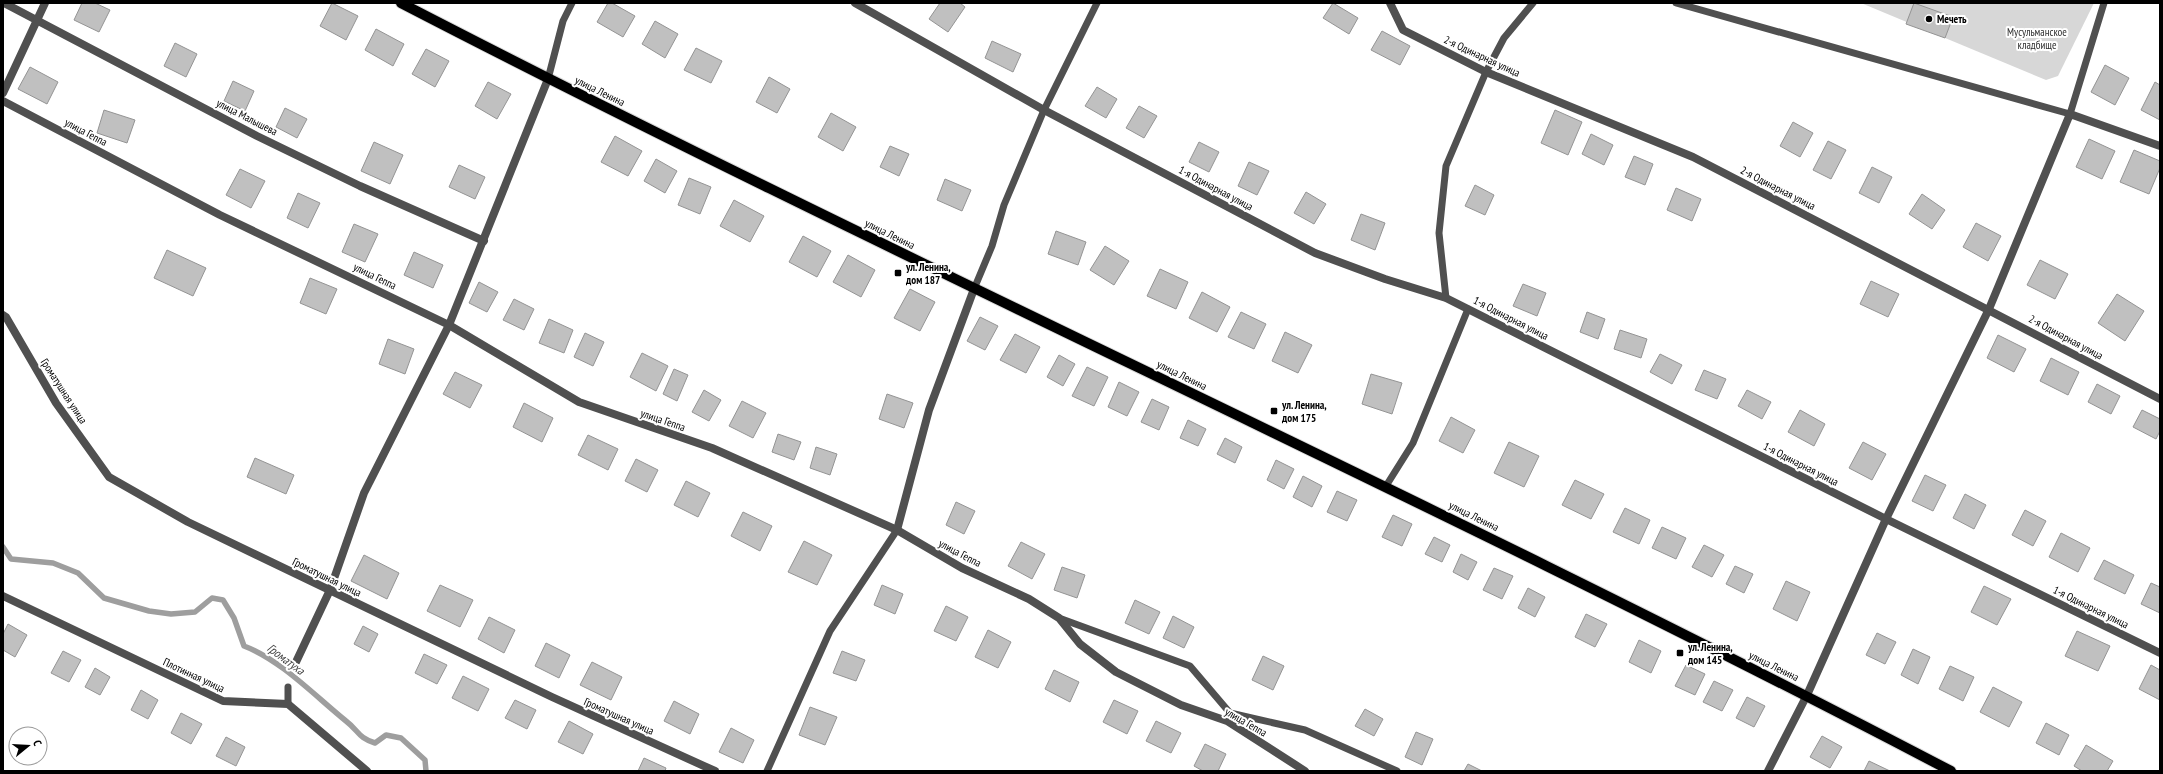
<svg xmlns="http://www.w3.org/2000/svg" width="2163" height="774" font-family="'PT Sans Narrow',sans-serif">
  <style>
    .green { fill: #d7d7d7 }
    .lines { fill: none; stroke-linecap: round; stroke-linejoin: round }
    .stream { stroke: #9e9e9e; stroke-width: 5.5 }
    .building { fill: #c0c0c0; stroke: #949494 }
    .primary-casing { stroke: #dbdbdb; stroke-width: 12 }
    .service { stroke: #505050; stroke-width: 7 }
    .minor { stroke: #505050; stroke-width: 8 }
    .primary { stroke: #000; stroke-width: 10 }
    .poi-dot { fill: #000; stroke: #fff; stroke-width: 1.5 }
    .labels { text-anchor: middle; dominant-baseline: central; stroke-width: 4; stroke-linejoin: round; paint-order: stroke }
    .poi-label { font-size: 11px; font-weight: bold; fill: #000; stroke: #fff; text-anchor: start }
    .park-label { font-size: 11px; fill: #2e2e2e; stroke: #fff }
    .street-label { font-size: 11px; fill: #000; stroke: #fff }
    .water-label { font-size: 12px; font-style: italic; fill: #3f3f3f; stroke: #fff }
  </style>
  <rect width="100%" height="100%" fill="#fff"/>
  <path class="green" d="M1861 3H2094L2058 76 2046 80Z"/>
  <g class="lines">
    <path class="stream" d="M3 547 11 559 53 563 78 573 104 598 149 611 171 614 195 612 212 598 223 600 234 618 244 646C281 660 315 696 346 721 359 731 358 738 375 743L386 735 401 738 425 760 426 771"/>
  </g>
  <g class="building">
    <path d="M82 3H95L110 10 99 32 74 20Z"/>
    <path d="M332 3 358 16 346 40 320 26Z"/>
    <path d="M608 3H612L635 16 623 37 597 22Z"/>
    <path d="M940 3H960L965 7 948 32 929 19Z"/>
    <path d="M1333 3 1358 18 1349 34 1323 18Z"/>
    <path d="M1914 3 1953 17 1945 38 1906 24Z"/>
    <path d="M655 21 678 34 665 58 642 44Z"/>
    <path d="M376 29 404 44 393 66 365 50Z"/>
    <path d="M1382 31 1410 46 1400 65 1371 50Z"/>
    <path d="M992 41 1021 54 1013 72 985 58Z"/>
    <path d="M175 43 197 54 186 77 164 66Z"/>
    <path d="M696 48 722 61 711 83 684 70Z"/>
    <path d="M426 49 449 61 435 87 412 74Z"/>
    <path d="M2105 65 2129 78 2115 105 2091 92Z"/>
    <path d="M30 67 58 82 47 104 18 89Z"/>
    <path d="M769 77 790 89 777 113 756 102Z"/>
    <path d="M233 81 254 91 245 111 224 101Z"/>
    <path d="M488 82 511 94 497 119 475 106Z"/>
    <path d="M2155 82 2160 85V120L2141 110Z"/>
    <path d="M1097 87 1117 99 1106 118 1085 106Z"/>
    <path d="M1139 106 1157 116 1144 138 1126 128Z"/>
    <path d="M285 108 307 119 297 138 276 127Z"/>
    <path d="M104 110 135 120 127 143 97 133Z"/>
    <path d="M1555 110 1582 122 1568 155 1541 143Z"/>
    <path d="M831 113 856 127 843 151 818 137Z"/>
    <path d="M1793 122 1813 133 1800 157 1780 146Z"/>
    <path d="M1591 134 1613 145 1604 165 1582 154Z"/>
    <path d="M615 136 642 151 628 176 601 162Z"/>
    <path d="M2089 139 2115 151 2102 179 2076 167Z"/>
    <path d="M1828 141 1846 150 1831 179 1813 170Z"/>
    <path d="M374 142 403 155 390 184 361 171Z"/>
    <path d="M1199 142 1219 152 1209 172 1189 162Z"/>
    <path d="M890 146 909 154 899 176 880 167Z"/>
    <path d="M2134 150 2160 161V168L2149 194 2120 182Z"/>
    <path d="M1634 156 1653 164 1645 185 1625 177Z"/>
    <path d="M656 159 677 171 665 193 644 181Z"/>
    <path d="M1249 162 1269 171 1257 195 1238 186Z"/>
    <path d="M459 165 485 177 475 199 449 187Z"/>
    <path d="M1872 167 1892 177 1879 203 1859 193Z"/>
    <path d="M240 169 265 181 251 208 226 195Z"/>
    <path d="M689 178 711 187 700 214 678 205Z"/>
    <path d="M945 179 971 190 962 211 937 200Z"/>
    <path d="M1475 185 1494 195 1485 215 1465 206Z"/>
    <path d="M1676 188 1701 199 1692 221 1667 210Z"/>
    <path d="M1306 192 1326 204 1314 224 1294 213Z"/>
    <path d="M298 193 320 203 308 228 287 218Z"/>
    <path d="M1922 194 1945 210 1932 229 1909 214Z"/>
    <path d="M734 200 764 216 750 242 720 226Z"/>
    <path d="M1361 214 1385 223 1375 250 1351 240Z"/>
    <path d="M1976 223 2001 236 1988 261 1963 247Z"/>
    <path d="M354 224 378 234 365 262 342 252Z"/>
    <path d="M1056 231 1086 242 1078 265 1048 254Z"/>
    <path d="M803 236 831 251 817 277 789 262Z"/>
    <path d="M1105 246 1129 261 1114 285 1090 270Z"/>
    <path d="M167 250 206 268 193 296 154 278Z"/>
    <path d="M414 252 443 265 433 288 404 275Z"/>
    <path d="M848 255 875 270 861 297 833 282Z"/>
    <path d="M2040 260 2068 274 2055 299 2027 285Z"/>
    <path d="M1160 269 1188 282 1176 309 1147 296Z"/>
    <path d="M310 278 337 289 326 314 300 303Z"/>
    <path d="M1871 281 1899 294 1888 317 1860 304Z"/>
    <path d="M479 282 498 292 487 312 469 303Z"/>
    <path d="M1523 284 1546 293 1537 316 1513 306Z"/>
    <path d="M910 289 935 302 920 331 894 318Z"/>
    <path d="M1202 292 1230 307 1217 332 1189 318Z"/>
    <path d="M2117 294 2144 311 2125 341 2098 323Z"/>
    <path d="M514 299 534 309 524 330 503 320Z"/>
    <path d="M1241 312 1266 324 1254 349 1228 337Z"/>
    <path d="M1587 312 1605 319 1598 339 1580 332Z"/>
    <path d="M980 317 998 326 985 350 967 341Z"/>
    <path d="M549 319 573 330 564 353 539 343Z"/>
    <path d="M1620 330 1647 339 1641 358 1614 349Z"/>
    <path d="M1285 332 1312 345 1298 373 1272 361Z"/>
    <path d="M585 333 604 342 593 366 574 357Z"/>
    <path d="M1015 334 1040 347 1026 373 1000 360Z"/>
    <path d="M1998 335 2026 349 2014 372 1987 358Z"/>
    <path d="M388 339 414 349 405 374 379 364Z"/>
    <path d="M642 353 668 366 656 391 630 377Z"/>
    <path d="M1660 354 1682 365 1672 384 1650 372Z"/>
    <path d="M1059 355 1075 364 1063 386 1047 377Z"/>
    <path d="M2051 358 2079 372 2068 395 2040 381Z"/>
    <path d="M1087 367 1108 377 1094 406 1072 396Z"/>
    <path d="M674 369 688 375 677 401 663 394Z"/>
    <path d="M1704 370 1726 379 1717 399 1695 390Z"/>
    <path d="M455 372 482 385 470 408 443 394Z"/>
    <path d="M1371 374 1402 383 1392 414 1362 404Z"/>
    <path d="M1119 382 1139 392 1127 416 1108 407Z"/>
    <path d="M2097 384 2120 396 2111 414 2088 402Z"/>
    <path d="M704 390 721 400 709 421 692 412Z"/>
    <path d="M1747 390 1771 402 1762 419 1738 406Z"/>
    <path d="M887 394 913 403 904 428 879 419Z"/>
    <path d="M1152 399 1169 407 1159 430 1141 422Z"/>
    <path d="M742 401 766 413 753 438 729 426Z"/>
    <path d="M524 403 553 418 542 442 513 427Z"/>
    <path d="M1800 410 1825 424 1814 446 1788 432Z"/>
    <path d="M2142 410 2160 419V431L2156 439 2133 427Z"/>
    <path d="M1451 417 1475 430 1463 453 1439 441Z"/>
    <path d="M1188 420 1206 429 1198 446 1180 438Z"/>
    <path d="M778 434 801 442 794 460 772 452Z"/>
    <path d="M588 435 618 449 608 470 578 455Z"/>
    <path d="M1225 438 1242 447 1235 463 1217 454Z"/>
    <path d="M1509 442 1539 456 1524 487 1494 473Z"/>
    <path d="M1863 442 1886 454 1872 480 1849 468Z"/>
    <path d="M816 447 837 454 830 475 810 468Z"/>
    <path d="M255 458 294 475 286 494 247 477Z"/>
    <path d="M636 459 658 470 647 492 625 481Z"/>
    <path d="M1276 460 1294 469 1284 489 1267 480Z"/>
    <path d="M1925 475 1946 485 1933 511 1912 501Z"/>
    <path d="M1303 476 1322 486 1312 507 1293 497Z"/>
    <path d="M1575 480 1604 494 1591 519 1562 505Z"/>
    <path d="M686 481 710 493 698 517 674 505Z"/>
    <path d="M1337 491 1357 500 1347 521 1327 512Z"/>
    <path d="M1965 494 1986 505 1974 529 1953 518Z"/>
    <path d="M956 502 975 511 964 534 946 525Z"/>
    <path d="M1625 508 1650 520 1639 544 1613 532Z"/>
    <path d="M2025 510 2046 521 2033 546 2012 535Z"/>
    <path d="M743 512 772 526 760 551 731 536Z"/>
    <path d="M1393 515 1412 524 1402 546 1382 537Z"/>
    <path d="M1662 527 1686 538 1676 559 1652 548Z"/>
    <path d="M2061 533 2090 548 2078 572 2049 557Z"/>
    <path d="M1434 537 1450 545 1442 562 1425 554Z"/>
    <path d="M804 541 832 555 817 585 788 572Z"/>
    <path d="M1021 542 1045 554 1032 579 1008 566Z"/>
    <path d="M1704 545 1724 555 1712 577 1692 567Z"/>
    <path d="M1461 554 1477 562 1468 580 1453 572Z"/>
    <path d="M364 555 399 573 387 599 351 581Z"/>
    <path d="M2104 560 2134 575 2125 594 2094 579Z"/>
    <path d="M1735 566 1753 574 1744 593 1726 584Z"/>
    <path d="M1062 567 1085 575 1077 598 1054 590Z"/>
    <path d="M1494 568 1513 576 1502 599 1483 590Z"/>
    <path d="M1786 581 1810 592 1797 621 1773 609Z"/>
    <path d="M2151 583 2160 587V613L2141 604Z"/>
    <path d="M440 585 473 600 460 627 427 611Z"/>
    <path d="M882 585 903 594 895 614 874 605Z"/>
    <path d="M1984 586 2011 599 1997 625 1971 612Z"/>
    <path d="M1528 588 1545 597 1535 617 1518 608Z"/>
    <path d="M1135 600 1160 612 1149 634 1125 623Z"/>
    <path d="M946 606 968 617 956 641 934 631Z"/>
    <path d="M1586 614 1607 624 1595 647 1575 637Z"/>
    <path d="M1173 616 1194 627 1184 648 1163 638Z"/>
    <path d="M489 617 515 630 504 653 478 639Z"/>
    <path d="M8 624 27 635 15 657 3 650V634Z"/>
    <path d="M363 626 378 634 369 652 354 644Z"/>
    <path d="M988 630 1011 642 998 668 975 657Z"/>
    <path d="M2077 631 2110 646 2098 671 2065 656Z"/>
    <path d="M1877 633 1896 642 1885 664 1866 655Z"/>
    <path d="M1639 640 1661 651 1651 673 1629 662Z"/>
    <path d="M546 643 570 655 559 678 535 666Z"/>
    <path d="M1913 649 1930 657 1918 684 1901 675Z"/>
    <path d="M63 651 81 660 69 682 51 673Z"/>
    <path d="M842 651 865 660 856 681 833 673Z"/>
    <path d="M424 654 447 665 437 684 415 673Z"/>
    <path d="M1263 656 1284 666 1273 690 1252 680Z"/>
    <path d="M592 662 622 677 611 700 580 685Z"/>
    <path d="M1686 665 1705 674 1695 695 1675 686Z"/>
    <path d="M2151 665 2160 670V700L2139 689Z"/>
    <path d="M1950 666 1974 677 1963 701 1939 689Z"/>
    <path d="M95 668 110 677 100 695 85 687Z"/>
    <path d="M1054 670 1079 682 1070 702 1045 689Z"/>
    <path d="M463 676 489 689 478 711 452 698Z"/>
    <path d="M1714 681 1733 690 1722 711 1703 702Z"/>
    <path d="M1993 687 2022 702 2009 727 1980 712Z"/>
    <path d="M141 690 158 700 148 719 131 710Z"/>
    <path d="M1747 697 1765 706 1754 727 1736 718Z"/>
    <path d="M515 700 536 710 527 729 505 718Z"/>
    <path d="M1114 700 1138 711 1127 734 1103 722Z"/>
    <path d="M674 701 699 714 690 734 664 721Z"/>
    <path d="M810 707 837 717 825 745 799 735Z"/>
    <path d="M1365 709 1383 719 1374 736 1355 726Z"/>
    <path d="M181 713 202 724 191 744 171 733Z"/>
    <path d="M569 721 593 734 583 754 558 742Z"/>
    <path d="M1156 721 1181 733 1171 753 1146 741Z"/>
    <path d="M2046 723 2069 735 2059 755 2036 743Z"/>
    <path d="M731 728 754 740 743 763 719 752Z"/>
    <path d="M1416 732 1433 739 1422 765 1405 757Z"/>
    <path d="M1822 736 1842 747 1830 768 1810 757Z"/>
    <path d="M226 737 245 747 236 766 216 756Z"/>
    <path d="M1205 744 1226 754 1218 771H1203L1194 766Z"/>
    <path d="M2086 745 2113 761 2107 771H2082L2074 766Z"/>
    <path d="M644 758 666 768 665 771H638Z"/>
    <path d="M1869 761 1890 771H1864Z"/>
    <path d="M1468 764 1482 771H1464Z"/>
  </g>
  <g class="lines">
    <defs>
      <path id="primary" d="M401 3C913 268 1440 503 1951 771"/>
    </defs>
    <use href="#primary" class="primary-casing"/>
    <g class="service">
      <path d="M1676 3 2070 114 2104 3"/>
      <path d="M548 79 563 21 572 3"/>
      <path d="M974 289 992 246 1004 205 1044 110 1097 3"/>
      <path d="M1446 298 1439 233 1446 166 1486 72 1504 38 1533 3"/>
      <path d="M1386 486 1413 443 1468 309"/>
      <path d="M1059 618 1190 666 1230 713"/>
      <path d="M288 704V687"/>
      <path d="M1229 717 1230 713 1305 730 1397 771"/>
      <path d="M767 771 830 631 897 530"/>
    </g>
    <g class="minor">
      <path d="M4 3 257 136 360 186 484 241"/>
      <path d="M855 3 1044 110 1315 253 1385 279 1446 298 1886 519 2160 653"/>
      <path d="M1390 3 1403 30 1486 72 1693 157 2160 399"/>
      <path d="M3 93 45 3"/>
      <path d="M3 101 220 215 449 325 579 402 712 448 897 530 962 568 1029 599 1059 618 1080 644 1116 672 1181 705 1227 721 1305 771"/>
      <path d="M3 315 6 317 56 403 109 477 188 522 552 697 715 771"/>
      <path d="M897 530 929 410 974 289"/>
      <path d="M3 596 223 701 288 704 367 771"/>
      <path d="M296 662 330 590 364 493 449 325 548 79"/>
      <path d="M1768 771 1807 695 1886 519 1989 309 2070 114 2160 146"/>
    </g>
    <use href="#primary" class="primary"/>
  </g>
  <g class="poi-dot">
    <circle cx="1929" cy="19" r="4"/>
    <rect x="894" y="269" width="8" height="8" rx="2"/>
    <rect x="1270" y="407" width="8" height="8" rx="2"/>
    <rect x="1676" y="649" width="8" height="8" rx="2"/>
  </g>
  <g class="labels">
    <g class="poi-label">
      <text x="1937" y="19">Мечеть</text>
      <text x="906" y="267">ул. Ленина,<tspan x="906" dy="13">дом 187</tspan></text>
      <text x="1282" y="405">ул. Ленина,<tspan x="1282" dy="13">дом 175</tspan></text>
      <text x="1688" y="647">ул. Ленина,<tspan x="1688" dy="13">дом 145</tspan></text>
    </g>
    <g class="park-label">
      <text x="2037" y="32">Мусульманское<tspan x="2037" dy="13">кладбище</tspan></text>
    </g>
    <g class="street-label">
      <text transform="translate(1482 56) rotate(25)">2-я Одинарная улица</text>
      <text transform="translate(600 91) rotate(26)">улица Ленина</text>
      <text transform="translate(247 117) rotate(27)">улица Малышева</text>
      <text transform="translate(86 132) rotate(28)">улица Геппа</text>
      <text transform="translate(1216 188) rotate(28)">1-я Одинарная улица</text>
      <text transform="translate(1778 188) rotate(27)">2-я Одинарная улица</text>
      <text transform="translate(890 234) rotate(26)">улица Ленина</text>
      <text transform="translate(375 276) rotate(26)">улица Геппа</text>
      <text transform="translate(1511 318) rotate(27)">1-я Одинарная улица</text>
      <text transform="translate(2066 337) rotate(28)">2-я Одинарная улица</text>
      <text transform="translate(1182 375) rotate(26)">улица Ленина</text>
      <text transform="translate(64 391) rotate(57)">Громатушная улица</text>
      <text transform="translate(663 420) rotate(19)">улица Геппа</text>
      <text transform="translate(1801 464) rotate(27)">1-я Одинарная улица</text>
      <text transform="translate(1474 516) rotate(26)">улица Ленина</text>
      <text transform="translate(960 553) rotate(28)">улица Геппа</text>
      <text transform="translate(327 577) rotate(26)">Громатушная улица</text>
      <text transform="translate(2091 607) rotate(26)">1-я Одинарная улица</text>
      <text transform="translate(1774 666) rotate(26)">улица Ленина</text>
      <text transform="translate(194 675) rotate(25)">Плотинная улица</text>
      <text transform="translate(619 716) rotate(24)">Громатушная улица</text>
      <text transform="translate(1246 722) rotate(30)">улица Геппа</text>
    </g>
    <g class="water-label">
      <text transform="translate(286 659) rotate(37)">Громатуха</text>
    </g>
  </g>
  <rect width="2163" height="774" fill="none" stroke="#000000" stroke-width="8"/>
  <g transform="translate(28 746) rotate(72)"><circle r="19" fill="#ffffff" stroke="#999999"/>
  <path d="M0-3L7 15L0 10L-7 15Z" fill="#000000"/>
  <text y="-6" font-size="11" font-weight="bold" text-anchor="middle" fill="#000000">С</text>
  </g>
</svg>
